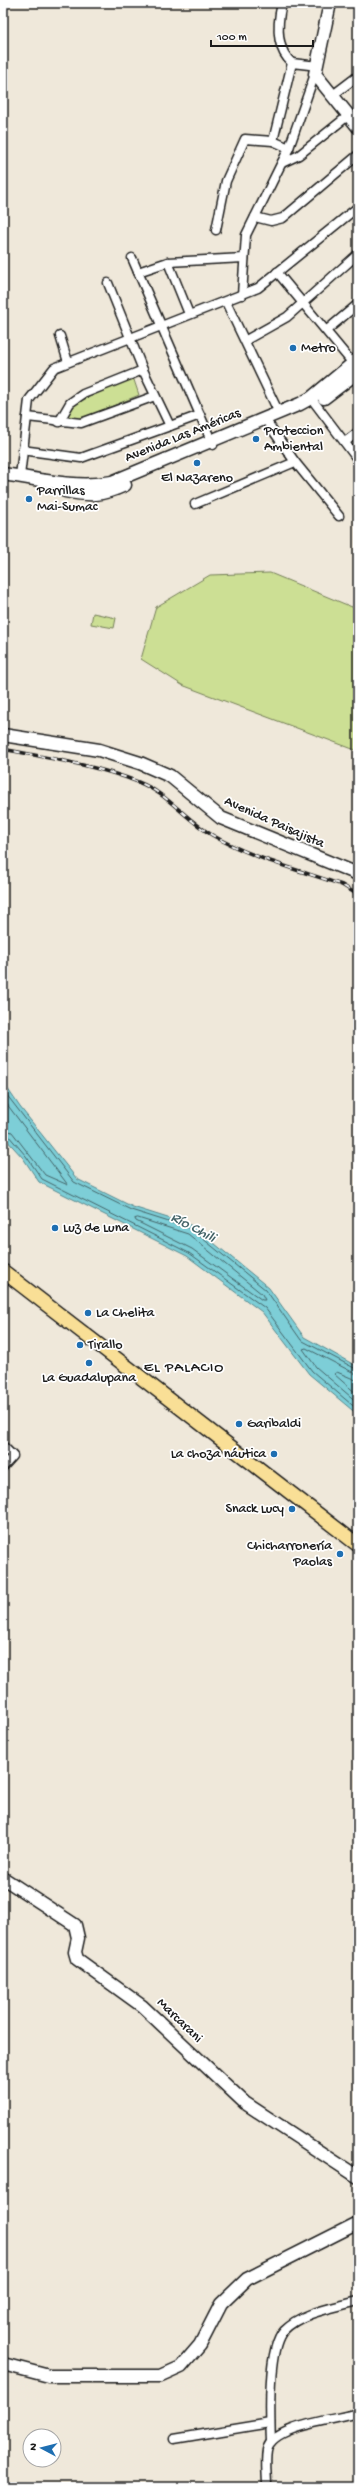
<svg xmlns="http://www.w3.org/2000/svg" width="361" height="2490" font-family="'Gochi Hand',sans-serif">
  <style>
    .green { fill: #ccdf94; stroke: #747e58 }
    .water { fill: #7dced7; stroke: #56878c }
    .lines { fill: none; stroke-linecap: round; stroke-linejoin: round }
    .shore { stroke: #436367; stroke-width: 1 }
    .street-casing { stroke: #1c1c1c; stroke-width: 11 }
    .secondary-casing { stroke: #1c1c1c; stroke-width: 15 }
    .primary-casing { stroke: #1c1c1c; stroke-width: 16 }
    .street { stroke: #fff; stroke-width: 8 }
    .secondary { stroke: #fff; stroke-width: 12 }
    .primary { stroke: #f9df96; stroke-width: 13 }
    .rail-casing { stroke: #1c1c1c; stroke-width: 3.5 }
    .rail { stroke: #fff; stroke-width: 2; stroke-dasharray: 6; stroke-linecap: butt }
    .poi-dot { fill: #1f6fb2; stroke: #fff; stroke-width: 1.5 }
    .labels { text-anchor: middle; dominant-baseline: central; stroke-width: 3.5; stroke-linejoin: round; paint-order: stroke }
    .poi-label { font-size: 14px; fill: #1c1c1c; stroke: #fff; text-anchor: start }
    .street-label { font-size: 14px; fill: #1c1c1c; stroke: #fff }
    .water-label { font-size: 15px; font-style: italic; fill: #436367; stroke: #fff }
    .neighbourhood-label { font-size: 15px; letter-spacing: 1px; fill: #1c1c1c; stroke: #fff }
  </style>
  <rect width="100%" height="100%" fill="#efe8da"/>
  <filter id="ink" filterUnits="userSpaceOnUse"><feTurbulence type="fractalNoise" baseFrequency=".025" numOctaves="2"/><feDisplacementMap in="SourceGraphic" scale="8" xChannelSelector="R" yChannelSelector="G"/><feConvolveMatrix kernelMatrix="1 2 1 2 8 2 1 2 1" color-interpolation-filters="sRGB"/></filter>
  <g filter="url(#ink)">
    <g class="green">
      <path d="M133 377 139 395 79 420 62 419 72 405Z"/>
      <path d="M270 573 352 607 358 605V751L182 685 141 659 156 607 210 575Z"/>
      <path d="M93 613 116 618 114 628 91 624Z"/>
    </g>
    <path class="water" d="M3 1082 20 1107 77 1179 133 1207 193 1226 269 1288 304 1337 358 1367V1415L309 1374 262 1312 187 1256 39 1182 23 1158 3 1136Z"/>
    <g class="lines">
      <g class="shore">
        <path d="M3 1090 74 1182 131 1210 191 1229 266 1290 301 1340 358 1370"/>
        <path d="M3 1099 68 1185 45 1175 12 1132 3 1129"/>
        <path d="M3 1134 8 1135 26 1156 42 1179 189 1253 265 1308 312 1371 358 1410"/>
        <path d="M138 1218 188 1234 262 1294 265 1300H262L192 1249 136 1221 135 1219Z"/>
        <path d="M358 1375 306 1348 303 1349 316 1367 358 1403"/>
        <path d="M358 1381 337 1372 334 1374 358 1395"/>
      </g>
      <defs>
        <g id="street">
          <path d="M282 3C277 24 275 48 292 63"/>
          <path d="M333 95 358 76"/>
          <path d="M273 141 292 63 318 66"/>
          <path d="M282 163 299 155 349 115"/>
          <path d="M255 217 271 221 283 218 358 155"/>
          <path d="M216 230 226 181 245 139 273 141 289 148"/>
          <path d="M132 258 213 445"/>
          <path d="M168 262 189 314"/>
          <path d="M138 272 168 262 244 258"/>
          <path d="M277 272 355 366"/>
          <path d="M108 283 143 370 170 426 200 415"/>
          <path d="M242 295 246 235 289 148 315 74"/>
          <path d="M226 302 279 413"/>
          <path d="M327 330 358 304"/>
          <path d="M60 336 68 362"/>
          <path d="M246 340 287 317 358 254"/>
          <path d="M311 398 358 460"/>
          <path d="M27 417 81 423 155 396"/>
          <path d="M265 419 295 462 339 516"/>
          <path d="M59 422 70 403 83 394 143 370"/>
          <path d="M345 442 358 432"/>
          <path d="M22 450 81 458 170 426"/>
          <path d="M20 476 29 400 54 368 258 288 358 207"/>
          <path d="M195 504 295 462"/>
          <path d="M3 1446 13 1456 3 1467"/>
          <path d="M174 2439 270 2423"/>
          <path d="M271 2442C270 2417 267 2348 284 2330 302 2312 334 2308 358 2301"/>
          <path d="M267 2487C267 2475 265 2461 267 2450 272 2425 337 2420 358 2413"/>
        </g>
        <g id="secondary">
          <path d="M330 3 315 74 358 127"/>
          <path d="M324 398 358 372"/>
          <path d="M3 474C39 479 76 489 112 482L300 404 311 398 358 359"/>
          <path d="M65 491C90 496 101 496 125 485"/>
          <path d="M3 735 99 750 140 763 170 776 221 818 358 874"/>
          <path d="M3 1878 75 1925 78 1938 75 1952 77 1959 142 2006 245 2103 358 2177"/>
          <path d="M3 2364 49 2376H161L181 2367 200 2345 221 2304 247 2279 358 2223"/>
        </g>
        <path id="primary" d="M3 1271 358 1545"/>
      </defs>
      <use href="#street" class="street-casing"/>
      <use href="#secondary" class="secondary-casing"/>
      <use href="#primary" class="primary-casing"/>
      <use href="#street" class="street"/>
      <use href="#secondary" class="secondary"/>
      <use href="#primary" class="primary"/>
      <defs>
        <path id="rail" d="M3 749C48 758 95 765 138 782 167 793 186 820 212 835 251 858 299 870 342 885L358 895"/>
      </defs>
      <use href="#rail" class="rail-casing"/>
      <use href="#rail" class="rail"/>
    </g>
  </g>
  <g class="poi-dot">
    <circle cx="293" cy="348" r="4"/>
    <circle cx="256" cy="439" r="4"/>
    <circle cx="197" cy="463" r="4"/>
    <circle cx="29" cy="499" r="4"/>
    <circle cx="55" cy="1228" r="4"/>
    <circle cx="88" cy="1313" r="4"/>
    <circle cx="80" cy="1345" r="4"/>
    <circle cx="89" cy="1363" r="4"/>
    <circle cx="239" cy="1424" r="4"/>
    <circle cx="274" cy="1454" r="4"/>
    <circle cx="292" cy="1509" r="4"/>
    <circle cx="340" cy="1554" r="4"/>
  </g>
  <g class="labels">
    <g class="poi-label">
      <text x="301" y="348">Metro</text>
      <text x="264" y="431">Proteccion<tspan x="264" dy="16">Ambiental</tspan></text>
      <text x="197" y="478" text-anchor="middle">El Nazareno</text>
      <text x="37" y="491">Parrillas<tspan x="37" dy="16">Mai-Sumac</tspan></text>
      <text x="63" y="1228">Luz de Luna</text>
      <text x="96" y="1313">La Chelita</text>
      <text x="88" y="1345">Tirallo</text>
      <text x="89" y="1378" text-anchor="middle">La Guadalupana</text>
      <text x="247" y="1424">Garibaldi</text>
      <text x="266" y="1454" text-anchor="end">La choza náutica</text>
      <text x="284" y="1509" text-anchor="end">Snack Lucy</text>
      <text x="332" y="1546" text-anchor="end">Chicharronería<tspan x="332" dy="16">Paolas</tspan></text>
    </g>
    <g class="street-label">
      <text transform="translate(183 436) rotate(-22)">Avenida Las Américas</text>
      <text transform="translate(274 823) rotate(24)">Avenida Paisajista</text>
      <text transform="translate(179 2021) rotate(44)">Marcarani</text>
    </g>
    <g class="water-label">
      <text transform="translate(193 1228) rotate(28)">Río Chili</text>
    </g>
    <g class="neighbourhood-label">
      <text x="184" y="1368">EL PALACIO</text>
    </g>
  </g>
  <rect width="361" height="2490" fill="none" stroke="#fff" stroke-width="16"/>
  <rect x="8" y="8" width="345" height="2474" fill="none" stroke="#1c1c1c" stroke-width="1.5" filter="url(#ink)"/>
  <g transform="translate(42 2448) rotate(277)"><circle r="19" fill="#ffffff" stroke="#a4a4a4"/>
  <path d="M0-3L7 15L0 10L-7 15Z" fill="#1f6fb2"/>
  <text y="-6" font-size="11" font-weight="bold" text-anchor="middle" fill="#1c1c1c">N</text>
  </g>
  <path d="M211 40v6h102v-6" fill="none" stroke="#1c1c1c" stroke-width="2"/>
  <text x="217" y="40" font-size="12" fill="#1c1c1c" stroke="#ffffff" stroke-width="3" paint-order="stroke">100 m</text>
</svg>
